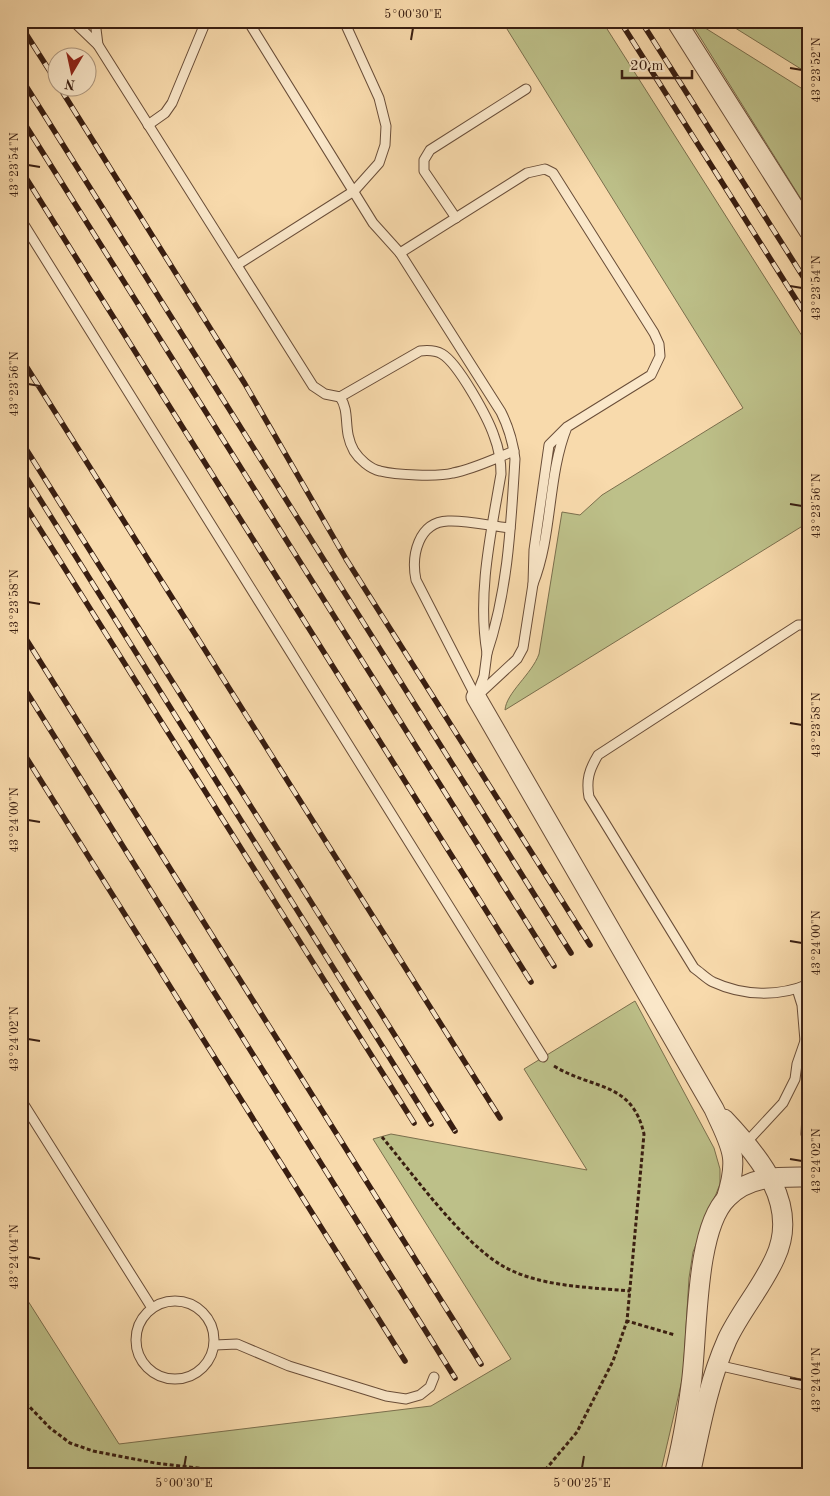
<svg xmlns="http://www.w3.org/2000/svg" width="830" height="1496" font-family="'Old Standard TT',serif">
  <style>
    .green { fill: #bdc089; stroke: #7b6f4d }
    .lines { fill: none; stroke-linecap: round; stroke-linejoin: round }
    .lane-casing { stroke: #694d38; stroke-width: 11 }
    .street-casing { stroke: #694d38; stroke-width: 21 }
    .path { stroke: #391e11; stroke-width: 3; stroke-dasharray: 4 2.5; stroke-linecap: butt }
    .lane { stroke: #fae7c9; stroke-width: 9 }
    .street { stroke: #fae7c9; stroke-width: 19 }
    .rail-casing { stroke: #391e11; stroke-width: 5.5 }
    .rail { stroke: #fae7c9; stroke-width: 4; stroke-dasharray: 11; stroke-linecap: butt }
    .ticks { fill: none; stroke: #391e11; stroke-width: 2 }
    .neatline { fill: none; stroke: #391e11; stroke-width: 2 }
    .ticks-label { font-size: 12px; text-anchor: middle; fill: #391e11 }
  </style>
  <rect width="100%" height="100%" fill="#f8daac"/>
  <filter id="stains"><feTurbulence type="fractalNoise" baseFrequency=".004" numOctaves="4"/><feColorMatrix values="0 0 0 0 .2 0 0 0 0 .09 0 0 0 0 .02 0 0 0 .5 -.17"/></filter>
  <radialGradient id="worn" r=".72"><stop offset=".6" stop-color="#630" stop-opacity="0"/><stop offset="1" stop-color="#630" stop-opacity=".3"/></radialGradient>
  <g class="green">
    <path d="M502 21H602L809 347V522L505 710C506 693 532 674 539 654L562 512 580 515 602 495 743 408Z"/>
    <path d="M690 21H694L809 93V206L806 207Z"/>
    <path d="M724 21H809V74Z"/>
    <path d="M635 1001 714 1148 720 1169V1184L693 1252 689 1278 683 1376 660 1475H21V1290L119 1444 431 1406 511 1359 373 1139 391 1134 587 1170 524 1069Z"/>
  </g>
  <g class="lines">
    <defs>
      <g id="lane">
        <path d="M73 21 98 45 313 386 325 394 340 397 420 351C428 350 435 350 442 354 458 363 488 418 494 436 499 449 501 461 501 474 491 533 477 594 487 653 508 591 511 524 515 459 513 442 509 428 501 412L400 253"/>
        <path d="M95 21 98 45"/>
        <path d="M248 21 373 223 400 253 527 173 545 169 553 173 654 333 659 344 660 356 651 375 567 427 549 445 534 550 533 584C553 534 547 477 567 427"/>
        <path d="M148 125 165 113 172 103 206 21"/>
        <path d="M456 218 424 171V160L430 150 526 89"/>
        <path d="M21 220 543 1057"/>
        <path d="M237 265 354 191 379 163 385 145 386 126 379 98 344 21"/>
        <path d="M340 397C351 413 342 430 354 451 359 459 370 469 380 471 396 475 437 477 453 473 474 469 494 459 514 451"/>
        <path d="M809 625H798L598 755C589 770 586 780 589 797L694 968C700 972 707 979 713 982 743 996 779 997 809 984"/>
        <path d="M487 653 484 676 476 697 517 659 523 648 533 584"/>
        <path d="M476 697 416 580C411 556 418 522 448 521 468 520 490 526 510 528"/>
        <path d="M797 989 802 1005 805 1041"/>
        <path d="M809 1077 806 1134 809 1144"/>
        <path d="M21 1100 152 1308"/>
        <path d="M744 1145 783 1103 795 1079 797 1064 805 1041 809 1059"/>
        <circle cx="175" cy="1340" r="39"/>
        <path d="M215 1345 237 1344 289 1366 386 1396 406 1399 420 1395 430 1387 434 1377"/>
        <path d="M717 1365 809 1386"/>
      </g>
      <g id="street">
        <path d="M676 21 809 231"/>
        <path d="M476 697 714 1109C731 1147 740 1156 726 1199"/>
        <path d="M674 1475C682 1446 687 1415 691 1385 698 1339 694 1231 727 1198 750 1175 779 1177 809 1177"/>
        <path d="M690 1475C700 1429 708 1383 727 1340 740 1312 762 1287 775 1258 800 1205 760 1157 724 1119"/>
      </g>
    </defs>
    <use href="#lane" class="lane-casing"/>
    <use href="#street" class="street-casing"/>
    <g class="path">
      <path d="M554 1066C593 1090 632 1081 644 1134L627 1321 675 1335"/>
      <path d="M382 1137C413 1174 460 1240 501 1265 538 1287 588 1287 630 1291"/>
      <path d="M21 1398 50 1428 70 1443 93 1451 155 1463 257 1475"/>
      <path d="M541 1475 577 1432 613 1361 627 1321"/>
    </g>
    <use href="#lane" class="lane"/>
    <use href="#street" class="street"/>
    <defs>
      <g id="rail">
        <path d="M620 21 809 320"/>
        <path d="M641 21 809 286"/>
        <path d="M21 26 58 84"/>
        <path d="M21 78 571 953"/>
        <path d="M60 88 245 384 346 559 590 945"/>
        <path d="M21 118 554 966"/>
        <path d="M21 170 531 982"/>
        <path d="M21 358 500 1118"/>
        <path d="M21 441 455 1131"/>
        <path d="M21 469 431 1124"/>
        <path d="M21 499 414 1123"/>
        <path d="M21 631 481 1364"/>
        <path d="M21 683 455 1378"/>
        <path d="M21 749 405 1361"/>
      </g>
    </defs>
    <use href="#rail" class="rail-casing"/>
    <use href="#rail" class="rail"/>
  </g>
  <path class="ticks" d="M411 40 413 28M790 68 802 70M28 165 40 167M790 286 802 288M28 384 40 386M790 504 802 506M28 602 40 604M790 723 802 725M28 820 40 822M790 941 802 943M28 1039 40 1041M790 1159 802 1161M28 1257 40 1259M790 1378 802 1380M184 1468 186 1456M582 1468 584 1456"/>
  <rect width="830" height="1496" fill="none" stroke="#f8daac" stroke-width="55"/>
  <g transform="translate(72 72) rotate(189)"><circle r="24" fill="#fae7c9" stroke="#ad977f"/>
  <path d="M0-4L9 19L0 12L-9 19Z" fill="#8f2418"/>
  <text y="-8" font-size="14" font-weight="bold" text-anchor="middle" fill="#391e11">N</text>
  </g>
  <path d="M622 70v8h70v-8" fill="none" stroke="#391e11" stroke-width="2.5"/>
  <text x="630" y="70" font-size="15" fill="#391e11" stroke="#fae7c9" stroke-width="4" paint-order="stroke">20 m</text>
  <rect x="28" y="28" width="774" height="1440" class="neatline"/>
  <g class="ticks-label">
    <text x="413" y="18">5°00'30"E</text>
    <text transform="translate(816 70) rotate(-90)" y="4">43°23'52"N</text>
    <text transform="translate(14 165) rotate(-90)" y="4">43°23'54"N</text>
    <text transform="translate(816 288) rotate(-90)" y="4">43°23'54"N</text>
    <text transform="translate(14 384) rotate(-90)" y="4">43°23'56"N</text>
    <text transform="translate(816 506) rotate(-90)" y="4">43°23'56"N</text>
    <text transform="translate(14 602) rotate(-90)" y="4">43°23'58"N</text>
    <text transform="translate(816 725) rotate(-90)" y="4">43°23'58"N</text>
    <text transform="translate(14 820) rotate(-90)" y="4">43°24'00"N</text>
    <text transform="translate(816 943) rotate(-90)" y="4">43°24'00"N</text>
    <text transform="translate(14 1039) rotate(-90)" y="4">43°24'02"N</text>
    <text transform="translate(816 1161) rotate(-90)" y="4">43°24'02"N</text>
    <text transform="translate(14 1257) rotate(-90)" y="4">43°24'04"N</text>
    <text transform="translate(816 1380) rotate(-90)" y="4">43°24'04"N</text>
    <text x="184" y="1487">5°00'30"E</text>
    <text x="582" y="1487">5°00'25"E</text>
  </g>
  <rect width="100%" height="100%" filter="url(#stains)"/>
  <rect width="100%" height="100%" fill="url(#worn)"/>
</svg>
